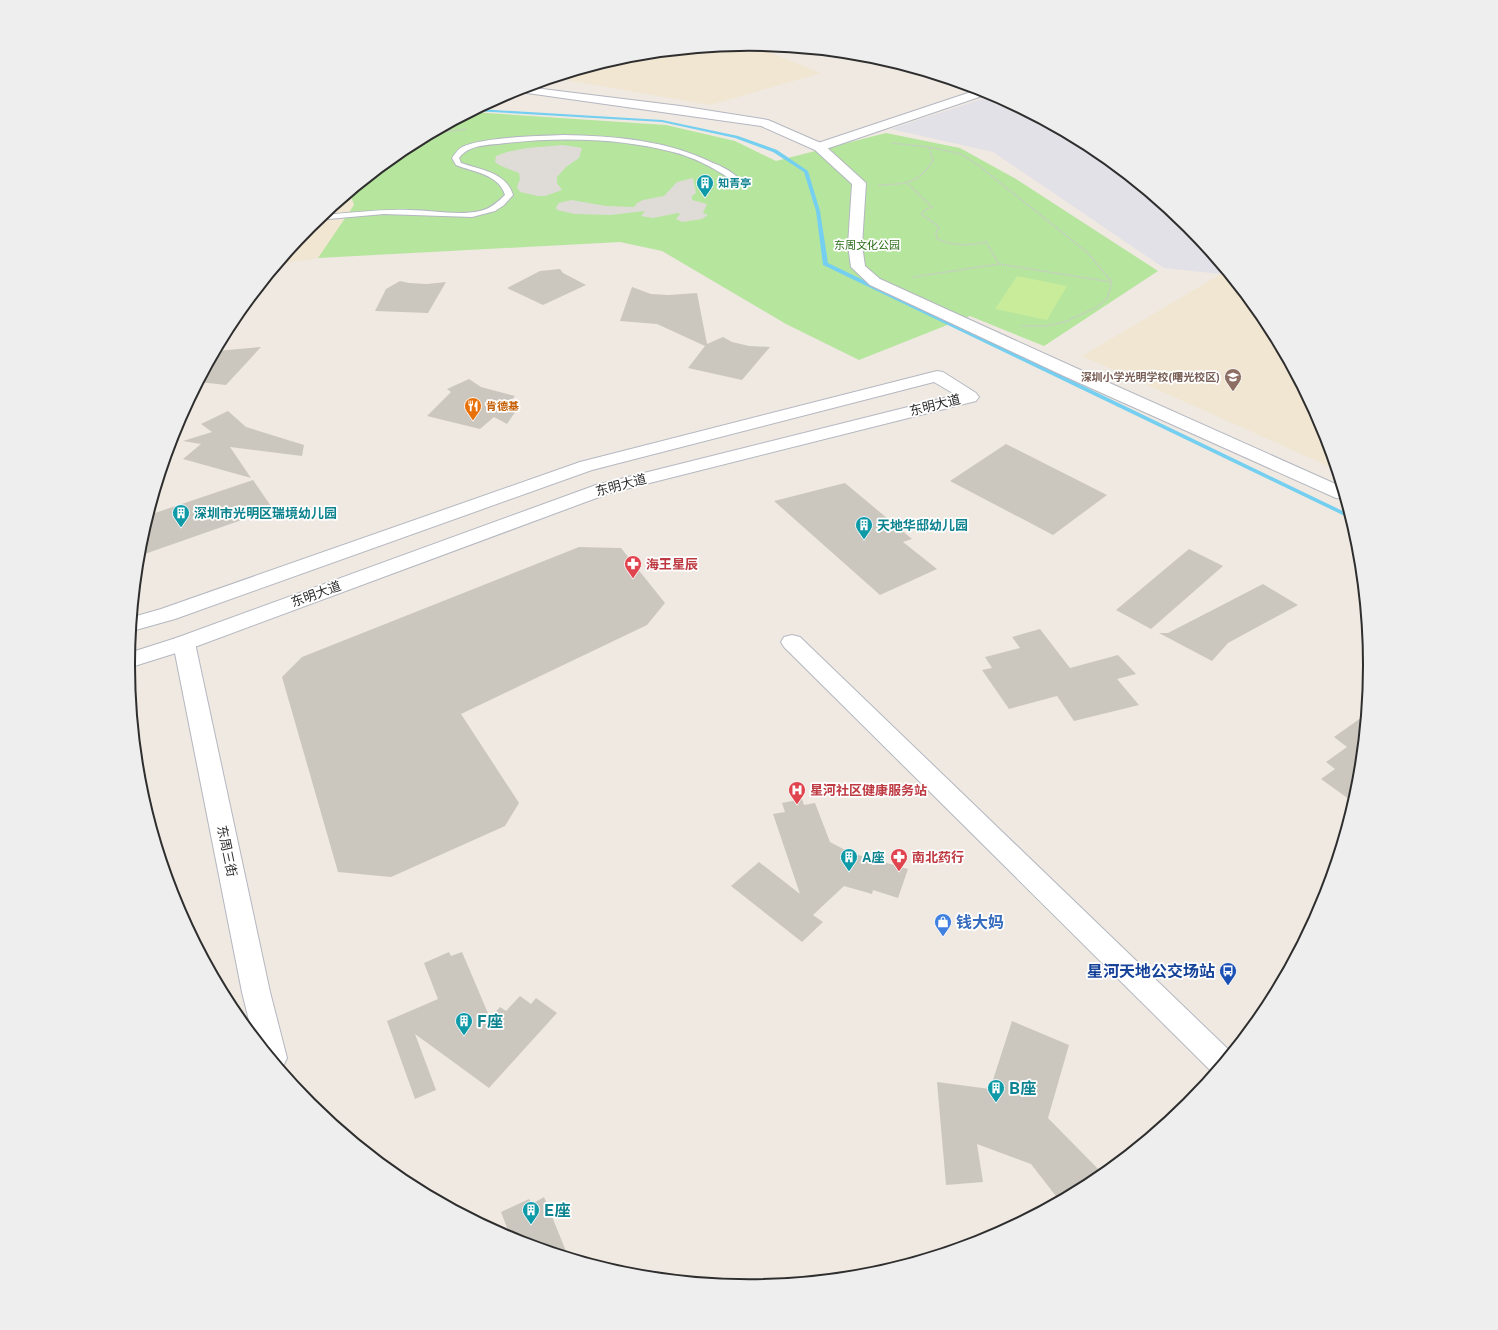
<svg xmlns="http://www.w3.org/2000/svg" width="1498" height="1330" font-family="'Public Sans','Noto Sans SC',sans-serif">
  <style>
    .industrial { fill: #e3e1e8 }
    .education { fill: #f0e6d1 }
    .green { fill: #b6e59e }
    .pitch { fill: #c9ec9a }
    .plaza { fill: #dfdcd8 }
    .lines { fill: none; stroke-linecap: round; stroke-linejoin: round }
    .stream { fill: #75cff0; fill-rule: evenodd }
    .building { fill: #cbc7bf }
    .service-casing { stroke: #b4b7c1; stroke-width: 2 }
    .minor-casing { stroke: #b4b7c1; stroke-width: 2 }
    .tertiary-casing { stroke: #b4b7c1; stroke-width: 2 }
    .secondary-casing { stroke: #b4b7c1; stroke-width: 2 }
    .path { stroke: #c9c9c9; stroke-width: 1.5; stroke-dasharray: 1.5 1; stroke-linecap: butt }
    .service { fill: #fff; fill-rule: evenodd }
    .minor { fill: #fff; fill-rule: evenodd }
    .tertiary { fill: #fff; fill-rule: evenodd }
    .secondary { fill: #fff; fill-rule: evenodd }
    .labels { text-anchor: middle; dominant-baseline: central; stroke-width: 3.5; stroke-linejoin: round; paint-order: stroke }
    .far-culture-label { font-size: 11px; font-weight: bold; fill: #0d838f; stroke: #fff; text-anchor: start }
    .far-park-label { font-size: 11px; fill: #2c6e1b; stroke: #fff }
    .far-education-label { font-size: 11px; font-weight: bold; fill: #785e54; stroke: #fff; text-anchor: end }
    .far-food-label { font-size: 11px; font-weight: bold; fill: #c56008; stroke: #fff; text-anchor: start }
    .street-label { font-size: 13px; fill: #2e2e2e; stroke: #fff }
    .culture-label { font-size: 13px; font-weight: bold; fill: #0d838f; stroke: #fff; text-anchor: start }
    .health-label { font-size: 13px; font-weight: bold; fill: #be3a42; stroke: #fff; text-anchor: start }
    .near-shop-label { font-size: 16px; font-weight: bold; fill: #366cbe; stroke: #fff; text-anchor: start }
    .near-transit-label { font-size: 16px; font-weight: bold; fill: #164399; stroke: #fff; text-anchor: end }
    .near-culture-label { font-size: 16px; font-weight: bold; fill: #0d838f; stroke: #fff; text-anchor: start }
    .rim { fill: none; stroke: #2e2e2e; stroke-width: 2 }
  </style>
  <rect width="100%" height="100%" fill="#efe9e1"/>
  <path class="industrial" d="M994 95 1094 149 1188 226 1230 277 1221 274 1164 268 993 152 891 129Z"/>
  <g class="education">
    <path d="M749 44 821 73 710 105 555 78 628 56Z"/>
    <path d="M350 193 355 205 318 258 279 264 310 226Z"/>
    <path d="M1221 274 1230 277 1265 320 1323 428 1335 469 1082 356Z"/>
  </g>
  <path class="green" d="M472 112 666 125 735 141 776 161 886 133 960 148 1016 179 1158 271 1044 346 970 316 859 360 786 324 662 251 620 242 318 258 354 205 350 193 404 149Z"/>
  <path class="pitch" d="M1017 276 1067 286 1047 320 995 309Z"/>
  <g class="plaza">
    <path d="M563 145 582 148 579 158 566 167 557 177V183L562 190 545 196H538L520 192 517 187 520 179 519 173 501 166 495 162 496 156 507 152 527 148Z"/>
    <path d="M693 178 696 193 692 196V200L707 204 703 213 708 215 702 219 682 222 676 219 680 214 678 213 653 218 641 216 645 211 610 215 575 214 557 210 556 207 559 203 571 200 606 206 634 207 637 203 643 200 664 196 677 182Z"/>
  </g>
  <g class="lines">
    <path class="stream" d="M478 109 662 120 738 136 777 150 808 171 820 211 828 263 1349 514 1351 519 823 265 816 211 804 172 773 152 735 138 662 122 475 111Z"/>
  </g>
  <g class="building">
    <path d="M560 269 563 273 586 285 543 305 507 288 540 271Z"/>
    <path d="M400 281 409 283 427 284 446 282 428 313 375 311 386 289Z"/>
    <path d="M632 287 651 294 669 295 697 293 707 344 723 337 732 342 749 346 770 347 742 380 688 368 705 346 657 324 620 321Z"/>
    <path d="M261 347 226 385 199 382 216 351Z"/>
    <path d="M469 379 481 387 515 396 507 405 516 411 507 424 494 417 480 429 427 416 451 392 447 389Z"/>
    <path d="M228 411 246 427 304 445 302 456 230 447 251 478 183 459 201 444 183 441 212 432 201 424Z"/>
    <path d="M1006 444 1107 495 1053 535 950 481Z"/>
    <path d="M253 480 273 509 139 556 140 544 149 515Z"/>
    <path d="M845 483 912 539 903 542 937 569 880 595 774 501Z"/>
    <path d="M579 547 621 548 665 603 647 625 461 714 519 803 505 826 391 877 338 872 282 677 302 657Z"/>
    <path d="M1189 549 1223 566 1151 629 1116 610Z"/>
    <path d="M1263 584 1298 605 1228 643 1212 661 1159 633H1168Z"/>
    <path d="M1040 629 1070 668 1118 655 1136 674 1117 679 1139 705 1074 721 1057 696 1009 709 982 670 992 668 985 657 1020 648 1012 637Z"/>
    <path d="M1365 715 1358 786 1353 802 1321 779 1335 769 1326 762 1347 747 1334 737Z"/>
    <path d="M802 799 804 805 815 803 830 842 851 853 908 869 898 898 873 890 872 894 844 886 813 915 823 922 802 942 731 886 759 862 800 894 773 814 785 812 782 803Z"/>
    <path d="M449 952 451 956 462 952 490 1018 500 1007 506 1011 520 996 531 1004 536 998 557 1013 489 1088 415 1034 436 1090 415 1099 387 1021 438 999 424 963Z"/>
    <path d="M1012 1021 1069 1045 1048 1118 1103 1174 1094 1181 1059 1200 1031 1164 977 1144 983 1182 946 1185 937 1082 990 1089Z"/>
    <path d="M544 1197 568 1256 511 1238 501 1212 529 1199 532 1204Z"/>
  </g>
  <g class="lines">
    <defs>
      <path id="service" d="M563 135C614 136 667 140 713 163 721 166 731 171 737 177L736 179H730C713 167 693 157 673 152 619 138 561 137 506 143 490 145 469 144 459 158L461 163C481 170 506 172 513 195L504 205 495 211 472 217 384 214 317 220 323 215C351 213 380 209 409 210 432 210 457 216 480 211 490 209 498 202 505 195 499 174 473 172 456 165L452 158C455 154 457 150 462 147 483 137 539 136 563 135Z"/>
      <g id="minor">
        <path d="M980 89 991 93 823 150H815L813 147 815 144Z"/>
        <path d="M792 635 800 637 1231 1052 1213 1073 784 647 781 642 784 637Z"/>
        <path d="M184 636 192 638 195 643 270 992 287 1058 282 1068H280L252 1033 242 992 173 643 176 638Z"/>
      </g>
      <path id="tertiary" d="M526 87 680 106 768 120 823 144 866 183 862 245 865 266 880 279 1076 368 1340 486 1345 499 1336 498 1064 376 870 285 851 267 848 245 852 184 815 150 761 126 513 91Z"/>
      <path id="secondary" d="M937 371 943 372 976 393 979 397 976 401 610 493 192 648 128 668 129 653 176 638 596 485 956 395 934 382 592 470 175 619 132 631 133 617 161 609 580 462Z"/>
    </defs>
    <use href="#service" class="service-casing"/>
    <use href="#minor" class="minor-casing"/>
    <use href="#tertiary" class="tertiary-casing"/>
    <use href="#secondary" class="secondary-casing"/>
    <g class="path">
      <path d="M434 133 467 129"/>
      <path d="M929 147 961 154 978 165 1088 253 1112 282 1107 299 1097 307 1065 322 1045 326H1020"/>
      <path d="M908 184 932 207 925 210 921 214 939 227 936 233 937 239C954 246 969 246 986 242L999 264"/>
      <path d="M879 185C906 184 917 184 933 161L929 147 891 143"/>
      <path d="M913 277 999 264 1111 282"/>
    </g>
    <use href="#service" class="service"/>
    <use href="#minor" class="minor"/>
    <use href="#tertiary" class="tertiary"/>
    <use href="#secondary" class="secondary"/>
  </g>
  <defs>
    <symbol id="building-pin" viewBox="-11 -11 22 30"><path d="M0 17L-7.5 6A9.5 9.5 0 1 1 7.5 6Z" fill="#0f9aa8" stroke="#fff"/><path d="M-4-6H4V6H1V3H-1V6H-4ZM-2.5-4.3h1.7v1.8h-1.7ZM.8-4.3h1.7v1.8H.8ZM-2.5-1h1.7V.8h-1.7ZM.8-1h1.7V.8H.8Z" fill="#fff"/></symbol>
    <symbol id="school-pin" viewBox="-11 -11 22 30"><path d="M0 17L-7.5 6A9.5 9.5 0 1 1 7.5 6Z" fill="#8d6e63" stroke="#fff"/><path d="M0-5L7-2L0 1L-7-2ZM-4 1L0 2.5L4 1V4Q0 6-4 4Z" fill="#fff"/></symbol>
    <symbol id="restaurant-pin" viewBox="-11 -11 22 30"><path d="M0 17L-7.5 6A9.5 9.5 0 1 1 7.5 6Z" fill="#e8710a" stroke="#fff"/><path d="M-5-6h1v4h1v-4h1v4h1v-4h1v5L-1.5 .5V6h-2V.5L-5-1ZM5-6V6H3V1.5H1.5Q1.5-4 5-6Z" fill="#fff"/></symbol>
    <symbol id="pharmacy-pin" viewBox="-11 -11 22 30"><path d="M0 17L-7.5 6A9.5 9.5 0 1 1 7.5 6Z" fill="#e0444e" stroke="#fff"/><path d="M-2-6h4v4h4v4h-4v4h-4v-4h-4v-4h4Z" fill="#fff"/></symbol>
    <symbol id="hospital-pin" viewBox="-11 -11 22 30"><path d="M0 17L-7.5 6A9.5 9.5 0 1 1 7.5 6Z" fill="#e0444e" stroke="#fff"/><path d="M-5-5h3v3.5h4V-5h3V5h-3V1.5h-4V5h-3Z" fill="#fff"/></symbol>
    <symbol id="shop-pin" viewBox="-11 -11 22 30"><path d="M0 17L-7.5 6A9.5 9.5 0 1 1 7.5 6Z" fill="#3f7fe0" stroke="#fff"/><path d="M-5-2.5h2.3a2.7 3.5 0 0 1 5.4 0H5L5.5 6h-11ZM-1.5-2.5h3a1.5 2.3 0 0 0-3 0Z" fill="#fff"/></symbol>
    <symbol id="bus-pin" viewBox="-11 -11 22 30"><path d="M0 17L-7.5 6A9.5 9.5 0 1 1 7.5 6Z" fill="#1a4fb4" stroke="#fff"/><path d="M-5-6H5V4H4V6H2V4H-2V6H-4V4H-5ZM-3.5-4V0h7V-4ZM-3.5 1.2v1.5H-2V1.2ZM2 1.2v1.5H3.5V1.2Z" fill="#fff"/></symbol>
  </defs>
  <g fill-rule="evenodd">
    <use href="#building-pin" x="695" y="173" width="20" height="27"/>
    <use href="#school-pin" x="1223" y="367" width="20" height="27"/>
    <use href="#restaurant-pin" x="463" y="396" width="20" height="27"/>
    <use href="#building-pin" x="171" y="503" width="20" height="27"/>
    <use href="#building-pin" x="854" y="515" width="20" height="27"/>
    <use href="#pharmacy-pin" x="623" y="554" width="20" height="27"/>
    <use href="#hospital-pin" x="787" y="780" width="20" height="27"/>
    <use href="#building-pin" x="839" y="847" width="20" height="27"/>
    <use href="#pharmacy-pin" x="889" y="847" width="20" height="27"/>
    <use href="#shop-pin" x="933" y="912" width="20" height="27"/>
    <use href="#bus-pin" x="1218" y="961" width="20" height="27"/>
    <use href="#building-pin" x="454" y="1011" width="20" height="27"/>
    <use href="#building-pin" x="986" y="1078" width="20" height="27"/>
    <use href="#building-pin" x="521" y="1200" width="20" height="27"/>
  </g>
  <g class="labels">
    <g class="far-culture-label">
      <text x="718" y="183">知青亭</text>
    </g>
    <g class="far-park-label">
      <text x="867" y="245">东周文化公园</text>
    </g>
    <g class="far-education-label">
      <text x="1220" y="377">深圳小学光明学校(曙光校区)</text>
    </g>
    <g class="far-food-label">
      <text x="486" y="406">肯德基</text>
    </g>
    <g class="street-label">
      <text transform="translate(935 405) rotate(-14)">东明大道</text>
      <text transform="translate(621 485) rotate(-15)">东明大道</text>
      <text transform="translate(316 594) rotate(-20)">东明大道</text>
      <text transform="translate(227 851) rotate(78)">东周三街</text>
    </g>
    <g class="culture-label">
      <text x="194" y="513">深圳市光明区瑞境幼儿园</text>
      <text x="877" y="525">天地华邸幼儿园</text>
      <text x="862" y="857">A座</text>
    </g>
    <g class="health-label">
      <text x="646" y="564">海王星辰</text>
      <text x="810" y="790">星河社区健康服务站</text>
      <text x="912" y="857">南北药行</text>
    </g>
    <g class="near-shop-label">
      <text x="956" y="922">钱大妈</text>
    </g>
    <g class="near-transit-label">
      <text x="1215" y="971">星河天地公交场站</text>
    </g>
    <g class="near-culture-label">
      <text x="477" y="1021">F座</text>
      <text x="1009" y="1088">B座</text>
      <text x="544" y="1210">E座</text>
    </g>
  </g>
  <path d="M0 0H1498V1330H0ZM135 665a614 614 0 1 1 1228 0a614 614 0 1 1-1228 0Z" fill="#eee" fill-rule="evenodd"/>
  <path class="rim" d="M135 665a614 614 0 1 1 1228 0a614 614 0 1 1-1228 0Z"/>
</svg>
